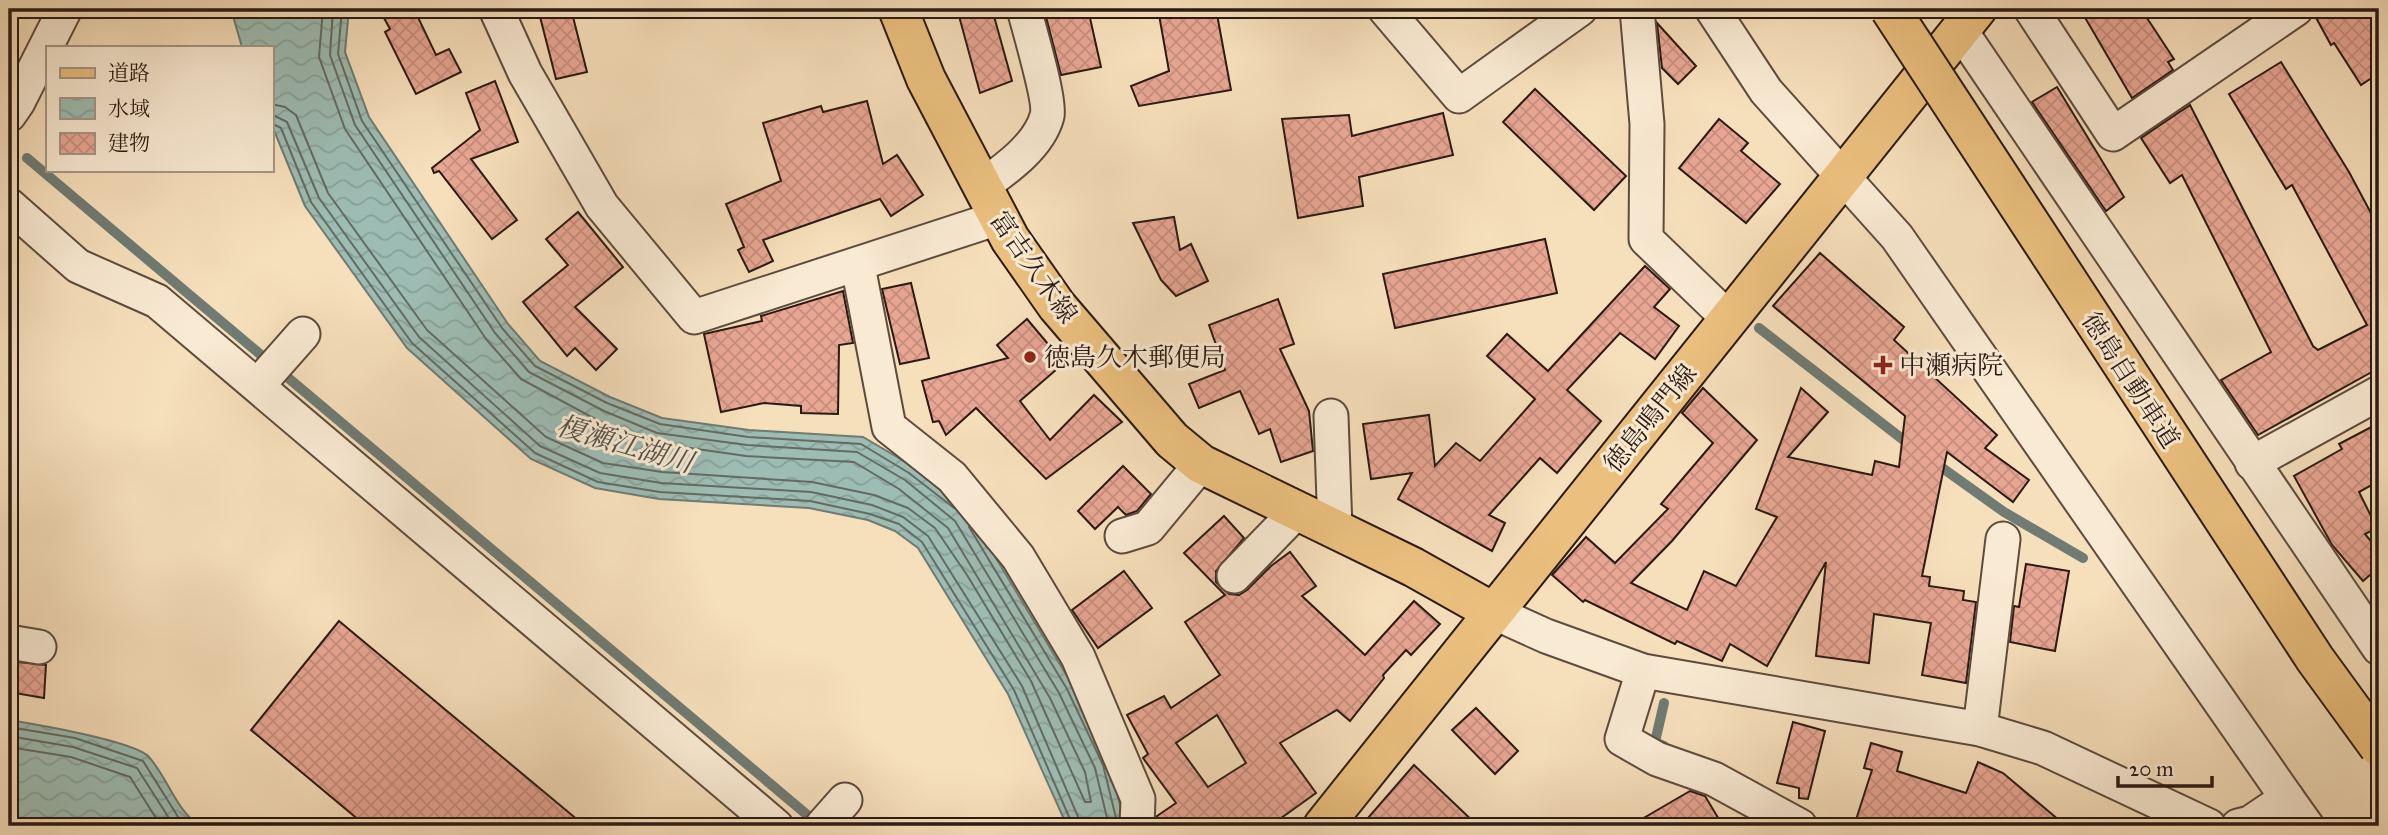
<svg xmlns="http://www.w3.org/2000/svg" width="2388" height="835" font-family="'IM FELL Great Primer','Noto Serif JP',serif">
  <style>
    .water { fill: url(#water-waves); stroke: #6f7b73; stroke-width: 2 }
    .lines { fill: none; stroke-linecap: round; stroke-linejoin: round }
    .shore { stroke: #646b63; stroke-width: 2 }
    .stream { stroke: #6f7b73; stroke-width: 10 }
    .building { fill: url(#building-cross-hatch); stroke: #2a1a13; stroke-width: 2; fill-rule: evenodd }
    .minor-casing { stroke: #5d4b3d; stroke-width: 37 }
    .major-casing { stroke: #2a1a13; stroke-width: 42 }
    .minor { stroke: #f9ead3; stroke-width: 33 }
    .major { stroke: #ebc07e; stroke-width: 38 }
    .highway-bridge-casing { stroke: #2a1a13; stroke-width: 42; stroke-linecap: butt }
    .highway-bridge { stroke: #ebc07e; stroke-width: 38 }
    .poi-dot { fill: #8f2418; stroke: #f9ead3; stroke-width: 2.5 }
    .labels { text-anchor: middle; dominant-baseline: central; stroke-width: 6; stroke-linejoin: round; paint-order: stroke }
    .street-label { font-size: 26px; fill: #2a1a13; stroke: #f9ead3 }
    .poi-label { font-size: 26px; fill: #2a1a13; stroke: #f9ead3; text-anchor: start }
    .water-label { font-size: 28px; font-style: italic; fill: #52534b; stroke: #f9ead3 }
  </style>
  <defs>
    <pattern id="water-waves" width="16" height="10" patternUnits="userSpaceOnUse" patternTransform="scale(1.75)"><rect width="16" height="10" fill="#9dbcb3"/><path d="M0 5q4-4 8 0t8 0" fill="none" stroke="#87a199"/></pattern>
    <pattern id="building-cross-hatch" width="8" height="8" patternUnits="userSpaceOnUse" patternTransform="scale(1.75)"><rect width="8" height="8" fill="#e8a693"/><path d="M0 0l8 8M0 8l8-8" fill="none" stroke="#c78e7e"/></pattern>
  </defs>
  <rect width="100%" height="100%" fill="#f6dfbb"/>
  <filter id="stains"><feTurbulence type="fractalNoise" baseFrequency=".00286" numOctaves="4"/><feColorMatrix values="0 0 0 0 .2 0 0 0 0 .09 0 0 0 0 .02 0 0 0 .5 -.17"/></filter>
  <radialGradient id="worn" r=".72"><stop offset=".6" stop-color="#630" stop-opacity="0"/><stop offset="1" stop-color="#630" stop-opacity=".3"/></radialGradient>
  <g class="water">
    <path d="M231 9H349L345 52 369 117 508 324 540 361 610 397 662 418 749 430 863 437 914 467 967 510 1073 686 1110 763 1125 826H1067L1008 694 918 548 895 531 868 520 809 508 659 499 595 488 531 459 407 348 305 206 271 123V47H242Z"/>
    <path d="M9 720C34 724 135 741 149 757 169 780 175 809 200 826H9Z"/>
  </g>
  <g class="lines">
    <g class="shore">
      <path d="M333 9 330 55 355 125 495 333 529 372 604 411 657 433 747 445 857 452 905 480 955 521 1059 693 1095 768 1109 826"/>
      <path d="M342 9 338 54 362 121 502 328 535 366 607 403 660 424 748 437 861 444 909 473 954 508"/>
      <path d="M271 104 285 107 296 115 328 193 427 330 546 437 603 463 662 472 812 482 874 495 908 508 935 528 967 575 1031 681 1085 802H1091L1085 772 1050 698 948 528 899 489 854 462 746 456 655 443 599 421 521 379 486 339 345 129 319 57 323 9"/>
      <path d="M271 114 287 122 319 198 419 337 540 446 600 473 661 483 811 492 872 505 903 517 928 536 1022 686 1082 826"/>
      <path d="M271 123 281 128 311 202 412 343 535 453 598 482 660 492 810 501 870 514 899 524 922 542 1014 690 1073 826"/>
      <path d="M969 527 1067 689 1103 765 1118 826"/>
      <path d="M9 727 75 738 143 761 180 820 188 826"/>
      <path d="M9 736 73 747 137 768 174 826"/>
      <path d="M9 747 71 757 130 777 161 826"/>
    </g>
    <g class="stream">
      <path d="M27 158 818 824"/>
      <path d="M1759 328 1910 445"/>
      <path d="M1934 462 2004 512 2083 558"/>
      <path d="M1664 703 1655 742 1664 746"/>
    </g>
  </g>
  <g class="building">
    <path d="M379 9H414L436 55 449 49 461 72 416 94 385 32 390 29Z"/>
    <path d="M538 9H571L587 72 556 79Z"/>
    <path d="M986 9H992L1012 81 980 93 959 16Z"/>
    <path d="M1044 9H1088L1101 67 1061 75Z"/>
    <path d="M1158 9H1216L1231 90 1139 106 1131 86 1169 71Z"/>
    <path d="M2080 9H2141L2174 59 2168 62 2173 70 2132 98Z"/>
    <path d="M2315 9H2379V73L2361 85 2334 43 2331 45 2314 14Z"/>
    <path d="M1657 23 1696 66 1678 84 1662 68Z"/>
    <path d="M2281 62 2349 172 2379 228V368L2258 435 2221 380 2271 352 2182 175 2170 183 2141 138 2190 105 2313 346 2318 350 2367 325 2292 185 2286 189 2229 94Z"/>
    <path d="M495 81 518 142 471 159 517 220 492 239 439 171 434 173 432 168 480 130 466 93Z"/>
    <path d="M2057 87 2124 197 2106 211 2032 102Z"/>
    <path d="M1535 89 1626 176 1594 210 1503 122Z"/>
    <path d="M867 101 883 164 897 155 923 195 891 216 880 199 763 240 773 261 749 272 738 250 744 247 726 204 781 181 763 123 821 106 823 112Z"/>
    <path d="M1443 113 1453 155 1359 177 1363 206 1298 218 1282 119 1349 115 1352 136Z"/>
    <path d="M1719 119 1748 143 1741 151 1780 184 1746 223 1679 168Z"/>
    <path d="M578 212 623 267 575 307 617 349 596 370 575 348 567 356 523 302 568 265 546 239Z"/>
    <path d="M1174 217 1180 250 1191 244 1208 281 1176 296 1161 280 1133 223Z"/>
    <path d="M1545 239 1557 293 1395 328 1383 274Z"/>
    <path d="M1820 253 1904 327 1894 340 1997 435 1985 448 2029 480 2013 502 1947 452 1922 576 1930 577 1929 586 1964 591 1963 600 1976 602 1966 683 1922 675 1931 623 1874 614 1869 663 1816 656 1826 562 1767 666 1730 644 1722 661 1677 641 1675 644 1585 600 1583 602 1552 575 1586 537 1615 563 1668 509 1661 504 1713 443 1682 413 1703 388 1757 440 1672 541 1631 583 1687 610 1704 571 1736 586 1777 517 1756 509 1801 388 1828 412 1788 457 1872 475 1875 461 1899 467 1905 416 1773 306Z"/>
    <path d="M1645 266 1670 289 1654 307 1679 326 1655 359 1620 333 1567 390 1601 421 1557 473 1540 458 1489 515 1505 523 1492 551 1398 499 1412 473 1371 479 1363 424 1429 415 1435 466 1456 443 1480 461 1535 399 1487 356 1507 334 1548 371Z"/>
    <path d="M911 283 929 358 900 364 882 289Z"/>
    <path d="M843 291 853 343 839 345 838 414 801 413V406L764 403 721 412 704 334 762 321 761 316Z"/>
    <path d="M1278 299 1294 344 1280 349 1309 411 1313 451 1281 462 1270 429 1259 434 1240 391 1199 408 1189 384 1225 370 1209 325Z"/>
    <path d="M1027 319 1064 363 1020 401 1050 440 1094 395 1122 422 1046 479 976 408 946 435 939 421 933 422 922 381 1008 358 997 345Z"/>
    <path d="M2379 423V481L2359 492 2377 528 2365 534 2379 551V567L2363 581 2332 545 2294 476 2342 449 2339 444Z"/>
    <path d="M1123 466 1151 494 1137 511 1126 515 1118 507 1095 529 1078 511Z"/>
    <path d="M1224 516 1244 538 1216 571V582L1229 594 1239 595 1247 590 1271 566 1290 552 1316 586 1302 596 1365 655 1414 601 1440 624 1411 655 1406 650 1383 675 1384 678 1350 721 1337 710 1280 743 1316 793 1270 826H1156L1157 816 1176 803 1143 758 1148 754 1127 715 1164 696 1171 708 1220 675 1185 622 1225 595 1184 553ZM1217 715 1246 763 1208 787 1176 743Z"/>
    <path d="M2026 564 2069 571 2055 651 2010 642 2014 606 2019 607Z"/>
    <path d="M1124 571 1152 608 1098 648 1072 610Z"/>
    <path d="M339 621 585 826H366L251 730Z"/>
    <path d="M9 661 46 665 44 698 9 692Z"/>
    <path d="M1476 708 1518 751 1495 774 1452 730Z"/>
    <path d="M1793 722 1825 731 1808 799 1799 798V788L1777 783Z"/>
    <path d="M1871 743 1902 752 1897 771 1966 793 1978 762 2003 773 2066 826H1854L1872 770 1864 768Z"/>
    <path d="M1414 765 1478 826H1361Z"/>
    <path d="M1690 791 1705 796 1723 826H1630Z"/>
  </g>
  <g class="lines">
    <defs>
      <g id="minor">
        <path d="M496 9 525 73 602 206 694 317 998 218"/>
        <path d="M1385 9 1459 96 1580 9"/>
        <path d="M1637 9 1647 124 1646 239 1730 320"/>
        <path d="M1712 9 1766 91 1897 237 2287 798"/>
        <path d="M2031 9 2113 134 2296 9"/>
        <path d="M1960 30 2379 648"/>
        <path d="M9 115 18 102 65 9"/>
        <path d="M981 187C1006 169 1039 146 1047 116 1051 102 1029 28 1024 9"/>
        <path d="M9 205 78 266 157 301 776 826"/>
        <path d="M858 266 889 427 952 477 1018 557 1078 657 1138 799 1137 826"/>
        <path d="M258 385 303 334"/>
        <path d="M1331 416 1335 529"/>
        <path d="M2252 463 2379 393"/>
        <path d="M1122 536 1148 528 1201 464"/>
        <path d="M1234 576 1297 511"/>
        <path d="M1493 612 1546 636 1643 671 1980 729 2043 748 2209 826"/>
        <path d="M9 642 39 647"/>
        <path d="M1643 671 1622 739 1657 759 1714 779 1800 826"/>
        <path d="M1980 729 2003 539"/>
        <path d="M822 826 845 800"/>
        <path d="M2238 826 2250 823 2287 798 2307 826"/>
      </g>
      <g id="major">
        <path d="M898 9 926 79 1010 239 1057 306 1172 440 1201 464 1413 567 1493 612"/>
        <path d="M1323 826 1977 9"/>
      </g>
    </defs>
    <use href="#minor" class="minor-casing"/>
    <use href="#major" class="major-casing"/>
    <use href="#minor" class="minor"/>
    <use href="#major" class="major"/>
    <defs>
      <path id="highway-bridge" d="M1890 9 2315 659 2379 747"/>
    </defs>
    <use href="#highway-bridge" class="highway-bridge-casing"/>
    <use href="#highway-bridge" class="highway-bridge"/>
  </g>
  <g class="poi-dot">
    <circle cx="1030" cy="357" r="7"/>
    <path d="M1879.5 354.5h7v7h7v7h-7v7h-7v-7h-7v-7h7z"/>
  </g>
  <g class="labels">
    <g class="street-label">
      <text transform="translate(1034 267) rotate(55)">富吉久木線</text>
      <text transform="translate(2131 380) rotate(57)">徳島自動車道</text>
      <text transform="translate(1650 418) rotate(-51)">徳島鳴門線</text>
    </g>
    <g class="poi-label">
      <text x="1044" y="357">徳島久木郵便局</text>
      <text x="1899" y="365">中瀬病院</text>
    </g>
    <g class="water-label">
      <text transform="translate(625 444) rotate(16)">榎瀬江湖川</text>
    </g>
  </g>
  <rect width="2388" height="835" fill="none" stroke="#f6dfbb" stroke-width="35"/>
  <rect x="10" y="10" width="2367" height="814" fill="none" stroke="#2a1a13" stroke-width="3.5"/>
  <rect x="18" y="18" width="2353" height="800" fill="none" stroke="#2a1a13" stroke-width="2"/>
  <rect x="46" y="46" width="228" height="126" fill="#f9ead3" stroke="#a69786" stroke-width="2"/>
  <rect x="60" y="68" width="35" height="10" fill="#ebc07e" stroke="#a69786" stroke-width="2"/>
  <text x="108" y="80" font-size="21" fill="#2a1a13">道路</text>
  <rect x="60" y="98" width="35" height="21" fill="url(#water-waves)" stroke="#a69786" stroke-width="2"/>
  <text x="108" y="116" font-size="21" fill="#2a1a13">水域</text>
  <rect x="60" y="133" width="35" height="21" fill="url(#building-cross-hatch)" stroke="#a69786" stroke-width="2"/>
  <text x="108" y="150" font-size="21" fill="#2a1a13">建物</text>
  <path d="M2118 776v10h94v-10" fill="none" stroke="#2a1a13" stroke-width="3.5"/>
  <text x="2129" y="776" font-size="21" fill="#2a1a13" stroke="#f9ead3" stroke-width="5" paint-order="stroke">20 m</text>
  <rect width="100%" height="100%" filter="url(#stains)"/>
  <rect width="100%" height="100%" fill="url(#worn)"/>
</svg>
